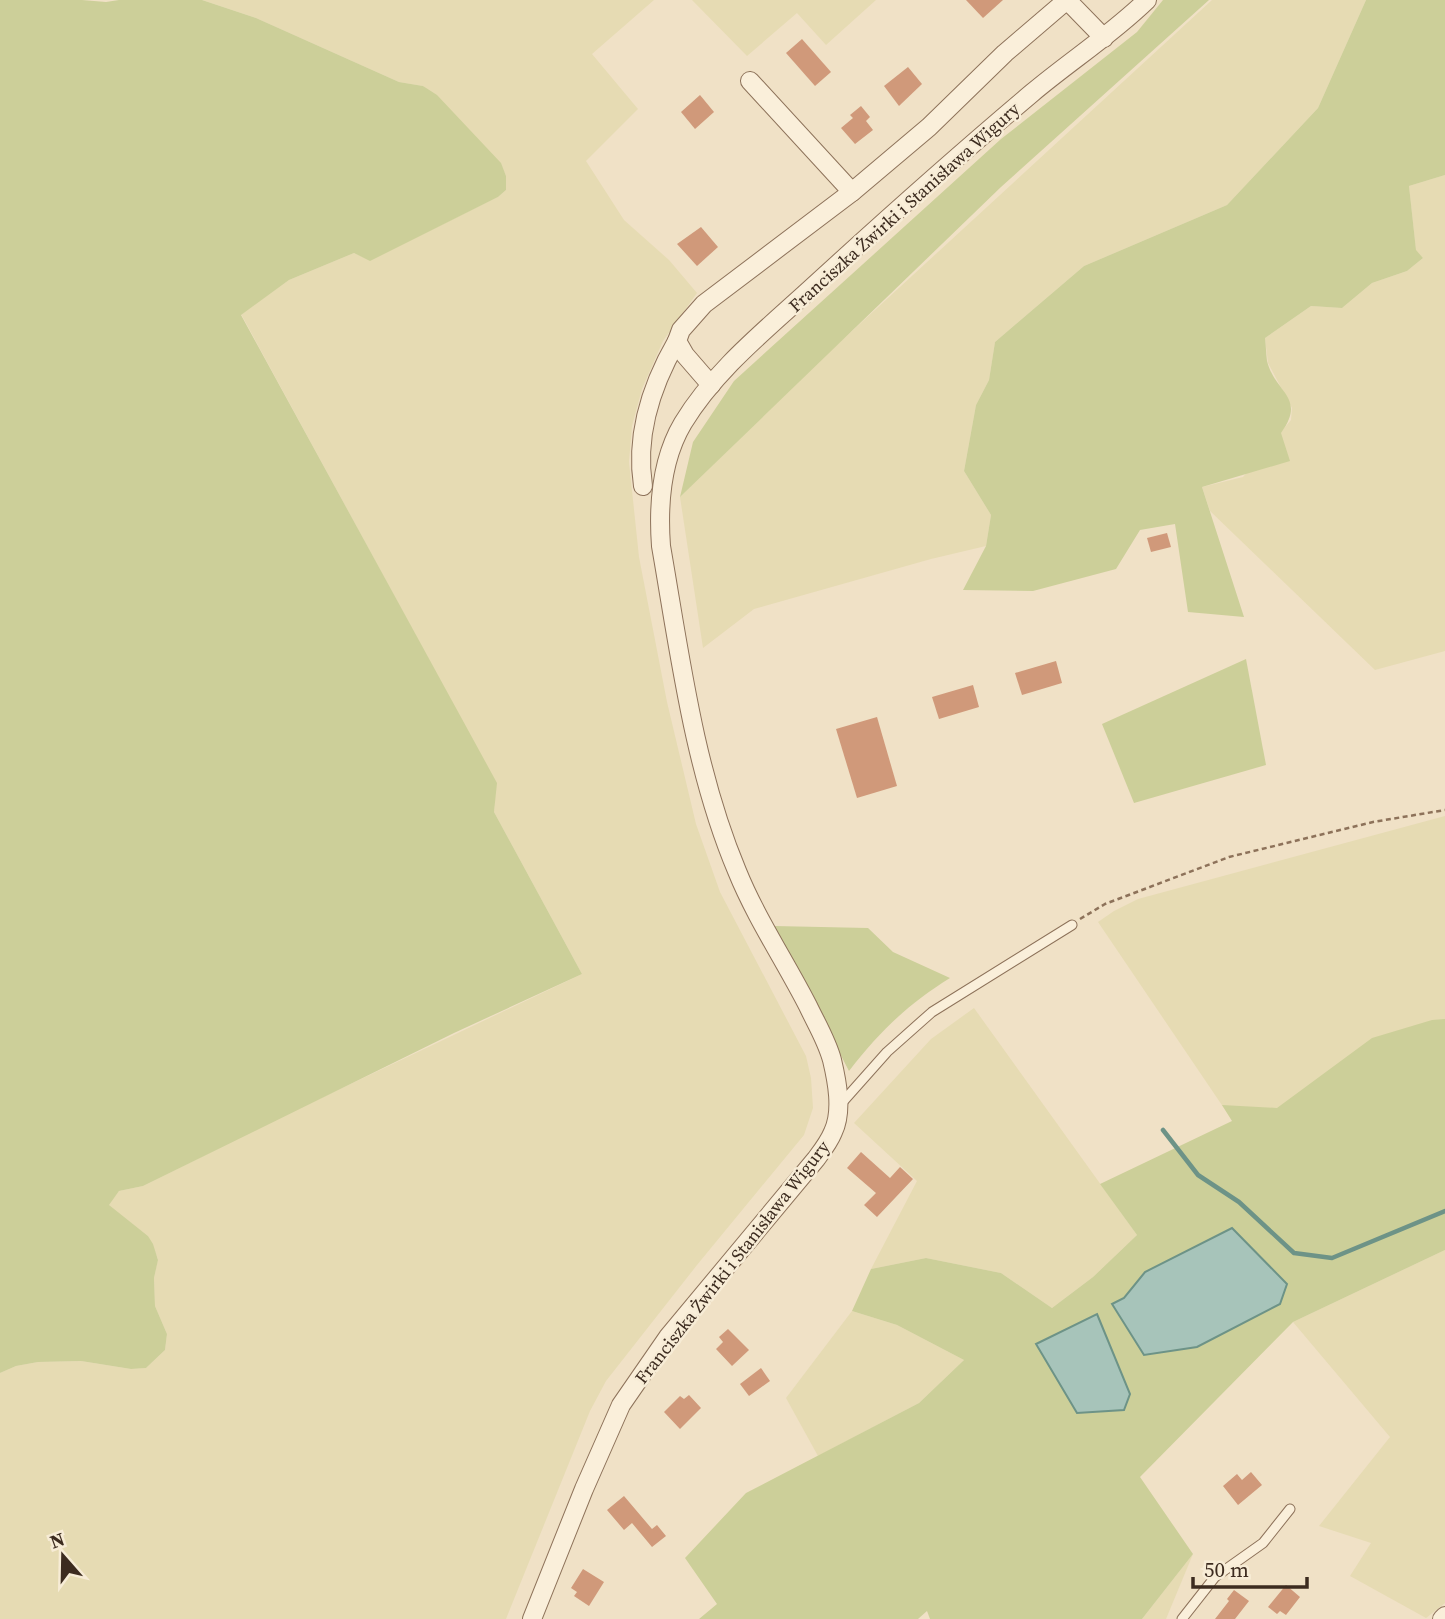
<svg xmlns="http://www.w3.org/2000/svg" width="1445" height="1619" font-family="'Source Serif 4',serif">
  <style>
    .farmland { fill: #e6dbb3 }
    .green { fill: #cccf99 }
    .water { fill: #a7c4ba; stroke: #6d9387; stroke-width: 2 }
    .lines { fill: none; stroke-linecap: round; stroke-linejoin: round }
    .stream { stroke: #6d9387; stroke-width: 4.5 }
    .building { fill: #d0997a }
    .lane-casing { stroke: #8d725a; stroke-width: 11 }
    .street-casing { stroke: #8d725a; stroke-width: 20 }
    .path { stroke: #8d725a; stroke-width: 2.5; stroke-dasharray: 5 3.5; stroke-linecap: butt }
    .lane { stroke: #faefda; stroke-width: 9 }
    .street { stroke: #faefda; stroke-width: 18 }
    .labels { text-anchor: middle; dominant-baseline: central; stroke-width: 5; stroke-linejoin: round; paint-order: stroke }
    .street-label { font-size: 18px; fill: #3c2b1f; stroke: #f7ecd6 }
  </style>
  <rect width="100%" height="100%" fill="#f0e1c6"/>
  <g class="farmland">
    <path d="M202 0H654L592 54 638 109 586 161 624 220 669 260 697 293 663 341 642 389 632 426 629 462 639 557 667 702 696 824 720 892 806 1056 811 1078 813 1108 804 1135 697 1265 606 1381 590 1411 506 1619H0V1373L16 1366 38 1362 81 1361 131 1369 146 1368 165 1350 167 1334 155 1306 154 1278 158 1259 148 1236 108 1205 119 1191 143 1186 279 1118 582 974 494 812 496 783 241 314 289 280 354 253 370 260 498 197 506 190V176L500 163 423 86 399 82 256 18Z"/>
    <path d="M692 0H876L826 45 797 13 747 56Z"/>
    <path d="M1212 0H1366L1318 108 1227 205 1084 266 995 342 989 380 976 405 964 471 991 515 986 546 931 559 754 609 703 648 680 497 826 355Z"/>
    <path d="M1445 175V651L1375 670 1210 511 1202 487 1243 477 1291 420 1292 408 1268 363 1265 338 1311 306 1342 308 1372 283 1407 271 1423 258 1416 251 1409 186Z"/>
    <path d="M1445 816V1189L1232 1120 1098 922 1114 911 1138 899Z"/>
    <path d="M974 1008 1137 1235 1093 1277 1052 1308 1001 1273 926 1258 871 1269 917 1181 854 1123 931 1039Z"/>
    <path d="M1445 1250V1603L1426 1618 1350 1576 1371 1543 1319 1526 1390 1437 1293 1322Z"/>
    <path d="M852 1311 897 1325 964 1360 919 1403 818 1456 786 1398Z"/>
    <path d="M1193 1554 1166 1619H1142Z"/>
  </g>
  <g class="green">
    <path d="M0 0H82L106 2 119 0H202L256 18 399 82 423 86 437 95 501 163 506 176V190L498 197 370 261 354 253 289 280 241 315 497 783 494 812 582 974 454 1033 143 1186 119 1191 109 1205 148 1236 153 1244 158 1260 154 1278 155 1306 167 1334 165 1350 146 1368 131 1369 81 1361 38 1362 16 1366 0 1373Z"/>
    <path d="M1163 0H1209L1001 187 680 497 693 442 734 381 1001 139 1137 32Z"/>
    <path d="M1366 0H1445V175L1409 186 1416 250 1423 258 1407 271 1372 283 1342 308 1311 306 1265 338C1266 346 1266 354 1267 361 1275 393 1307 397 1281 433L1290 461 1202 487 1244 617 1188 612 1175 524 1140 530 1116 569 1033 591 963 590 986 546 991 515 964 471 976 405 989 380 995 342 1084 266 1227 205 1318 108Z"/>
    <path d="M1246 659 1266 765 1134 803 1102 724Z"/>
    <path d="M774 926 868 928 893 952 950 978C907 1005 880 1031 849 1071Z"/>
    <path d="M1445 1019V1250L1293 1322 1140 1477 1193 1554 1142 1619H930L927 1611 918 1619H699L717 1604 685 1558 746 1493 919 1403 964 1360 897 1325 852 1311 871 1269 926 1258 1001 1273 1052 1308 1093 1277 1137 1235 1100 1184 1232 1121 1222 1105 1277 1108 1372 1038 1432 1020Z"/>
  </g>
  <g class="water">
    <path d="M1232 1228 1287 1284 1280 1304 1197 1347 1144 1355 1112 1304 1124 1298 1145 1272Z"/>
    <path d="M1097 1314 1130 1394 1124 1410 1077 1413 1036 1344Z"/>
  </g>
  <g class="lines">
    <path class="stream" d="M1163 1130 1198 1175 1239 1202 1294 1253 1332 1258 1445 1211"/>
  </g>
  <g class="building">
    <path d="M966 0H1003L983 18Z"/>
    <path d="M802 39 831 72 815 86 786 53Z"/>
    <path d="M908 67 922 84 899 106 884 86Z"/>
    <path d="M700 95 714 112 695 129 681 112Z"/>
    <path d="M861 106 870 117 866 121 873 130 855 144 841 128 853 118 850 115Z"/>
    <path d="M701 227 718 247 697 266 677 244Z"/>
    <path d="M1167 533 1171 547 1151 552 1147 538Z"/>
    <path d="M1056 661 1062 683 1022 695 1015 673Z"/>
    <path d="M973 685 979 707 939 719 932 697Z"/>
    <path d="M877 717 897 786 857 798 836 729Z"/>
    <path d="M861 1152 890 1178 900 1167 913 1179 877 1217 864 1205 876 1193 847 1168Z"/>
    <path d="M728 1329 749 1350 732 1366 716 1349 723 1342 719 1337Z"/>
    <path d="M761 1368 770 1381 749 1396 740 1384Z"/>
    <path d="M689 1395 701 1408 680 1429 664 1412 680 1396 684 1399Z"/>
    <path d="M1251 1472 1262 1485 1238 1505 1223 1486 1237 1474 1242 1480Z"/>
    <path d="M624 1496 652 1529 657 1525 666 1536 652 1547 632 1523 624 1530 607 1510Z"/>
    <path d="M583 1569 604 1582 589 1606 574 1596 577 1592 571 1588Z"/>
    <path d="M1286 1585 1300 1597 1286 1615 1280 1611 1277 1614 1268 1607Z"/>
    <path d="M1234 1590 1249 1601 1235 1619H1215L1229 1601 1227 1599Z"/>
  </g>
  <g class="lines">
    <defs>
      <g id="lane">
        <path d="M839 1106 887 1052 932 1012 1072 925"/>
        <path d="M1182 1619 1215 1577 1263 1543 1290 1509"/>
      </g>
      <g id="street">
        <path d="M852 192 929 127 1005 53 1067 0 1104 38"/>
        <path d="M711 385 685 355 677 341 681 330 704 304 852 192 750 81"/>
        <path d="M643 486C635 434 651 386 677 341"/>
        <path d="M532 1619 584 1489 621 1405 668 1337 816 1159C822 1151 829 1142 833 1132 843 1111 837 1081 832 1060 827 1041 816 1023 808 1006 785 961 756 918 737 871 694 769 680 655 661 546 658 505 661 460 683 423 714 372 762 333 806 293 880 225 955 158 1032 93 1070 61 1111 35 1147 0"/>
        <path d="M1442 1619 1445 1616"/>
      </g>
    </defs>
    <use href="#lane" class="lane-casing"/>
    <use href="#street" class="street-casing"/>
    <path class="path" d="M1080 919 1105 904 1229 857 1373 822 1445 810"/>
    <use href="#lane" class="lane"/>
    <use href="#street" class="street"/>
  </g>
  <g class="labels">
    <g class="street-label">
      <text transform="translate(904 207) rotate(-42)">Franciszka Żwirki i Stanisława Wigury</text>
      <text transform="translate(732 1262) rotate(-52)">Franciszka Żwirki i Stanisława Wigury</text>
    </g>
  </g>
  <g transform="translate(63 1556) rotate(340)" stroke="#f7ecd6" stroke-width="5" paint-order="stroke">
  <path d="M0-5L12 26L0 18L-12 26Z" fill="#3c2b1f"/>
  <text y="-10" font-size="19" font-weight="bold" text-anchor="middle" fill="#3c2b1f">N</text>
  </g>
  <path d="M1193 1577v10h114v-10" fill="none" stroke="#3c2b1f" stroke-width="3.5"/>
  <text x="1204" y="1577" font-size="21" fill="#3c2b1f" stroke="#f7ecd6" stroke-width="5" paint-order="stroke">50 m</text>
</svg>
